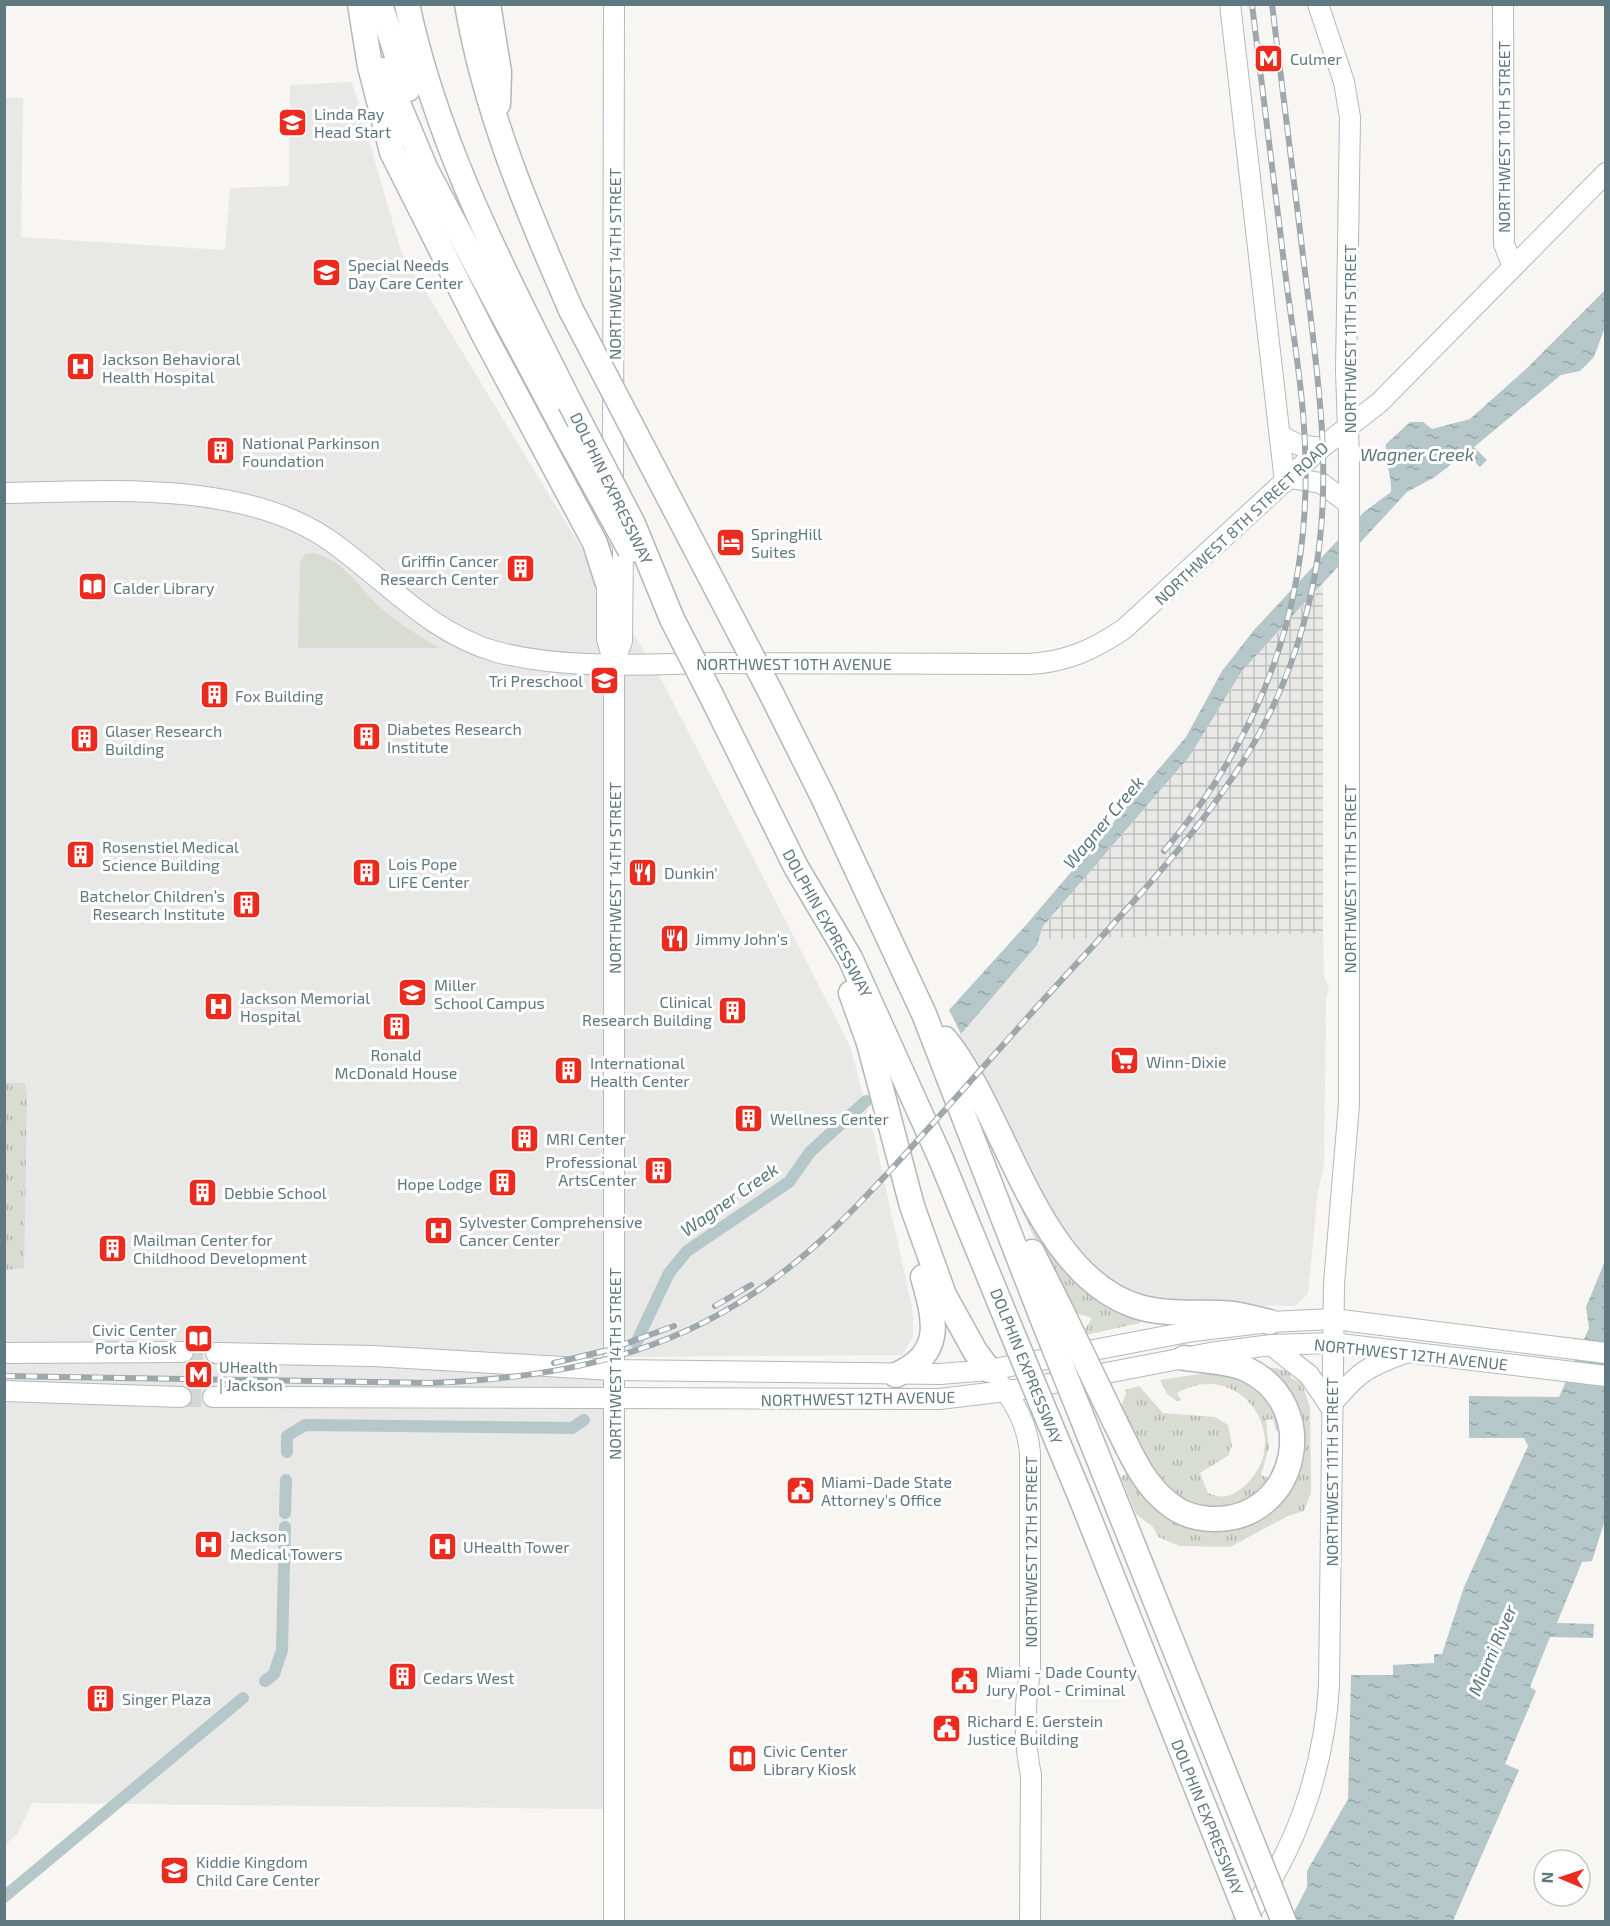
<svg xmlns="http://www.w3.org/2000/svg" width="1610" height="1926" font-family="'Exo 2',sans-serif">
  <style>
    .built { fill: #e8e8e7 }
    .industrial { fill: url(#industrial-grid) }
    .grass { fill: url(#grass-tufts) }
    .green { fill: #d8dcd2 }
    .water { fill: url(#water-ripples) }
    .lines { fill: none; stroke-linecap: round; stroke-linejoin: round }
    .canal { stroke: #b6c7c9; stroke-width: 12 }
    .secondary-tunnel { stroke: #d1d6d6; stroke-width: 20; stroke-dasharray: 20 10; stroke-linecap: butt }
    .secondary-casing { stroke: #b1babd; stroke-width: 22 }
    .highway-casing { stroke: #b2b8ba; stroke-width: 27 }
    .secondary { stroke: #fff; stroke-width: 20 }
    .highway { stroke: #fff; stroke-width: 24 }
    .rail-casing { stroke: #9ea8ac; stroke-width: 6 }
    .rail { stroke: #fff; stroke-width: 4; stroke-dasharray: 11; stroke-linecap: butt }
    .highway-bridge-casing { stroke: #b2b8ba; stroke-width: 27; stroke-linecap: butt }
    .highway-bridge { stroke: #fff; stroke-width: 24 }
    .labels { text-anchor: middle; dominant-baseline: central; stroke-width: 6; stroke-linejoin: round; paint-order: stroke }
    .poi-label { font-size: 16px; fill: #607880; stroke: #fff; text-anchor: start }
    .street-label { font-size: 16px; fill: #607880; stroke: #fff }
    .water-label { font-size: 18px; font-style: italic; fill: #5b787c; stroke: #fff }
  </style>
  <defs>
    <pattern id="industrial-grid" width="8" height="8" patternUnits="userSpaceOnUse" patternTransform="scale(1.5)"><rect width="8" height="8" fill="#e8e8e7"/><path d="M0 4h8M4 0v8" fill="none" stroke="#bfc1c0"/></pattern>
    <pattern id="grass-tufts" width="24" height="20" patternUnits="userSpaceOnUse" patternTransform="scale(1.5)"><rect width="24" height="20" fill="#d8dcd2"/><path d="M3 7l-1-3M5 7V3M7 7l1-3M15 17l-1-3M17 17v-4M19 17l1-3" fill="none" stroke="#b3b7b0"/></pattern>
    <pattern id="water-ripples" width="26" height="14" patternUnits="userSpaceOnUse" patternTransform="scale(1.5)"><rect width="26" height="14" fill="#b6c7c9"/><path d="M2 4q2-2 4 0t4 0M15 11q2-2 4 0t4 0" fill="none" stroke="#97a6a8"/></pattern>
  </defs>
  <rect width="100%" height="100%" fill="#f7f6f3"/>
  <g class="built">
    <path d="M352 82 401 251 661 679 850 1046 875 1139 913 1312V1337L902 1355 616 1357 605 1809 32 1803 18 1833 4 1846 5 98H23L21 237 225 250 230 188 289 186 290 85Z"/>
    <path d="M1323 933 1324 977 1329 987 1326 999 1324 1166 1318 1191 1308 1294 1295 1306 1145 1304 1077 1260 956 1039 1036 945 1039 939Z"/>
  </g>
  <path class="industrial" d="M1323 584V933L1039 939 1043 926 1189 757 1242 671Z"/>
  <g class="grass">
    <path d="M5 1083H25L27 1094 24 1268 5 1270Z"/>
    <path d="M1005 1160 1051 1243 1143 1313 1140 1323 1081 1336 1092 1318 1069 1311 999 1162Z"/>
    <path d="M1261 1367 1276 1368 1290 1372 1291 1378 1302 1383 1310 1408 1311 1493 1304 1511 1288 1516 1230 1547 1180 1546 1158 1537 1153 1527 1136 1514 1121 1477 1131 1471 1203 1526 1295 1471Z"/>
    <path d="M1206 1373 1254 1380 1285 1429 1276 1431 1273 1419 1266 1420 1269 1448 1261 1475 1269 1478 1281 1449 1268 1491 1213 1514 1168 1495 1118 1412 1126 1394 1125 1390 1139 1386 1163 1413 1215 1417 1228 1425 1232 1445 1229 1455 1200 1473 1208 1493C1221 1499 1231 1497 1242 1488 1298 1443 1242 1356 1177 1393L1181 1400 1177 1401 1167 1394 1160 1380Z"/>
  </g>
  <path class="green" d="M313 553C342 558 361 590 381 608 399 624 419 636 439 648H298L300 563 305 554Z"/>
  <g class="water">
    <path d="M1605 290V327L1594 357 1580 371 1561 375 1474 447 1487 460 1480 467 1465 453 1435 477 1407 492 1242 671 1189 757 1043 926 1037 945 961 1034 949 1010 1026 925 1186 737 1222 671 1254 630 1364 512 1391 492C1392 475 1384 461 1386 444L1410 422H1423L1432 429 1470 419 1526 369Z"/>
    <path d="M1605 1261V1520L1592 1561 1582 1562 1557 1623 1594 1624 1593 1638 1550 1637 1530 1687 1536 1691 1505 1764 1519 1770 1453 1921 1289 1922 1307 1887V1871L1348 1799 1351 1675H1393V1665L1434 1663V1654H1442L1464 1587 1528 1446 1524 1438H1469V1396L1559 1397 1589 1328 1586 1307Z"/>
  </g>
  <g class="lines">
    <g class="canal">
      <path d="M636 1343 669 1273 687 1251 789 1182 810 1152 866 1101"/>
      <path d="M287 1452V1436L305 1425 572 1428 584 1420"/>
      <path d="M285 1513 286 1480"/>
      <path d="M265 1681 274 1674 282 1650 285 1527"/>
      <path d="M4 1897 243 1698"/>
    </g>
    <g class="secondary-tunnel">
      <path d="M183 1352 216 1353"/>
      <path d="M181 1397H213"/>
    </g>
    <defs>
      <g id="secondary">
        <path d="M1230 4 1285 482"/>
        <path d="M1503 4 1504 244 1513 267"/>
        <path d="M1281 436 1299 445 1321 448"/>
        <path d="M1290 478 1321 483 1349 504"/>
        <path d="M613 485 614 4"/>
        <path d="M4 493C106 491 242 480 329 540 385 579 429 633 497 652 567 670 645 664 717 663 821 663 925 664 1029 664 1066 662 1093 650 1124 629L1321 448 1380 402 1606 173"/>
        <path d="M607 568V639L614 663"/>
        <path d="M1271 1345 1309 1375 1330 1406"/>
        <path d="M4 1353 183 1352"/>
        <path d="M216 1353 373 1356 614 1370 940 1374 989 1370 1193 1331 1270 1322 1333 1319 1606 1353"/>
        <path d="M1000 1384C1017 1405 1028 1427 1030 1453V1673C1024 1705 1024 1743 1031 1775L1030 1922"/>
        <path d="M4 1391 181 1397"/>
        <path d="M213 1397 939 1399 1023 1389 1210 1353 1271 1345 1332 1343 1606 1376"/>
        <path d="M1330 1406C1357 1374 1365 1367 1405 1353"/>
        <path d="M614 1922V663L622 641 623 546 617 535"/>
        <path d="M1243 1922C1295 1855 1324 1770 1329 1686L1334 1284 1349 1104V458L1346 371 1350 117 1344 82 1318 4"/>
      </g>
      <g id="highway">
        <path d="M360 4 370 66 392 152 485 337 595 543 607 581"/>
        <path d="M380 4 408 89"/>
        <path d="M407 4C437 146 506 275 570 403"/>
        <path d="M467 4C485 111 528 212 571 310"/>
        <path d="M488 4 499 72 498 104"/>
        <path d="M384 70 426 170 569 439"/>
        <path d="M711 695 796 867 850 958 940 1157 1011 1330"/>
        <path d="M772 695 823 797 924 1014 1041 1315"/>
        <path d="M851 993 869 1043 912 1206 944 1295 975 1351 989 1370"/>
        <path d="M945 1039C1008 1117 1036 1276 1139 1307 1170 1316 1202 1311 1234 1314 1246 1316 1258 1319 1270 1322"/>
        <path d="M1032 1252 1063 1314"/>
        <path d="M896 1375C945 1353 935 1320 923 1277"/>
        <path d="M1114 1420C1129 1449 1141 1482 1168 1503 1181 1514 1197 1519 1214 1519 1299 1520 1322 1404 1246 1369 1228 1361 1204 1361 1184 1358"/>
      </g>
    </defs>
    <use href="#secondary" class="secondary-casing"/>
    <use href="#highway" class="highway-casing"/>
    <use href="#secondary" class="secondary"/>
    <use href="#highway" class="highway"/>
    <defs>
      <g id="rail">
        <path d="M1164 851C1263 735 1312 599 1305 446 1303 390 1293 334 1286 279 1275 188 1263 96 1252 4"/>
        <path d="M715 1306 751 1285"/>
        <path d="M554 1363 608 1350 674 1326"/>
        <path d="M4 1376 431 1383C539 1379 646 1361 740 1302 809 1260 863 1201 917 1141 954 1100 991 1058 1028 1017 1101 935 1183 856 1242 763 1278 706 1303 640 1315 574 1333 475 1318 378 1306 280 1295 188 1283 96 1272 4"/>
      </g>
    </defs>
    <use href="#rail" class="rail-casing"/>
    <use href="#rail" class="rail"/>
    <defs>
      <g id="highway-bridge">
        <path d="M571 310 772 695"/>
        <path d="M570 403 633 524 672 619 711 695"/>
        <path d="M569 439 630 550"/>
        <path d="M1063 1314 1114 1420"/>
        <path d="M1041 1315 1284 1922"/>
        <path d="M1011 1330 1083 1503 1250 1922"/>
      </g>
    </defs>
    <use href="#highway-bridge" class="highway-bridge-casing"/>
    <use href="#highway-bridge" class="highway-bridge"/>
  </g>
  <defs>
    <symbol id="metro-square" viewBox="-11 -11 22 22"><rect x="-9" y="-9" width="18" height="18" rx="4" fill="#ec2b1f" stroke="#fff"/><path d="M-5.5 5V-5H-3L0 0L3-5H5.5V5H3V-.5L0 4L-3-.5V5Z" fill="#fff"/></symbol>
    <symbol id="school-square" viewBox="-11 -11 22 22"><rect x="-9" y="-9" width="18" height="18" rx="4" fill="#ec2b1f" stroke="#fff"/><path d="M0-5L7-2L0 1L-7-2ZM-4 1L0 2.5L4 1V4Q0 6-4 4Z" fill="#fff"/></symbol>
    <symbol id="hospital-square" viewBox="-11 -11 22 22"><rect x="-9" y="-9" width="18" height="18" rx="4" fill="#ec2b1f" stroke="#fff"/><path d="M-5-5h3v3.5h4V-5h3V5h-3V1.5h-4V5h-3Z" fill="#fff"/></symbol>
    <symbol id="building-square" viewBox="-11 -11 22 22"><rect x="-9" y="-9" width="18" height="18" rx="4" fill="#ec2b1f" stroke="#fff"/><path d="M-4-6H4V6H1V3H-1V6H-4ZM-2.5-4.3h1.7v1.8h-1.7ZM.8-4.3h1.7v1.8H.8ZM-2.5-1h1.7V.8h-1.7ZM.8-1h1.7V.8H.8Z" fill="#fff"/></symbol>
    <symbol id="hotel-square" viewBox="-11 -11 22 22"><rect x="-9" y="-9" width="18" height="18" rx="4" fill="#ec2b1f" stroke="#fff"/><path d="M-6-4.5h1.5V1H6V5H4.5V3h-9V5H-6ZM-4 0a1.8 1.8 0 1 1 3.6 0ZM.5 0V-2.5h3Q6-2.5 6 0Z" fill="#fff"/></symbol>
    <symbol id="library-square" viewBox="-11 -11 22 22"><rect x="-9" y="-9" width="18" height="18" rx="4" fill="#ec2b1f" stroke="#fff"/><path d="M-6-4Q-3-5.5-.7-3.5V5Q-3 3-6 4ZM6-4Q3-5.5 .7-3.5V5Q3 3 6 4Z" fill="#fff"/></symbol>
    <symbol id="restaurant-square" viewBox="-11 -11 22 22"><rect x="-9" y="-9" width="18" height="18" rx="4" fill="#ec2b1f" stroke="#fff"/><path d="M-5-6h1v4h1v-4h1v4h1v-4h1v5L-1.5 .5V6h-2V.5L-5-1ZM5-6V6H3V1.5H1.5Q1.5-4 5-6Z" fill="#fff"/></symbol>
    <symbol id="university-square" viewBox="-11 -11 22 22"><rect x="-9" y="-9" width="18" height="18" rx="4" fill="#ec2b1f" stroke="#fff"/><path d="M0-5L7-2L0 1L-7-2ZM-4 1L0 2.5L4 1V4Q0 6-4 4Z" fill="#fff"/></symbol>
    <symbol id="supermarket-square" viewBox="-11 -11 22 22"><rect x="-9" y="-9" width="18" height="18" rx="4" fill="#ec2b1f" stroke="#fff"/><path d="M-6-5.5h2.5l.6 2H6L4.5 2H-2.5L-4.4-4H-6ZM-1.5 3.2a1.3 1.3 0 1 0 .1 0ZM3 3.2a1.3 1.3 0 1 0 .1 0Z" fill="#fff"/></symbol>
    <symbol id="civic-square" viewBox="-11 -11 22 22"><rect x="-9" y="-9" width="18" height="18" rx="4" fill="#ec2b1f" stroke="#fff"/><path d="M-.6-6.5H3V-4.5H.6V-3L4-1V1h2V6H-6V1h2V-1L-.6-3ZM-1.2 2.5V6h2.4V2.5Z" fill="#fff"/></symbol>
  </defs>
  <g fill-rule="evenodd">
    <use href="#metro-square" x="1252" y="42" width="33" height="33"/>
    <use href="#school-square" x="276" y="106" width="33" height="33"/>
    <use href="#school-square" x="310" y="256" width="33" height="33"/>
    <use href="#hospital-square" x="64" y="350" width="33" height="33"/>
    <use href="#building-square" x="204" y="434" width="33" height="33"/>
    <use href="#hotel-square" x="714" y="526" width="33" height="33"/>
    <use href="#building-square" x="504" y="552" width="33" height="33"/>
    <use href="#library-square" x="76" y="570" width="33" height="33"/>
    <use href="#school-square" x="588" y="664" width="33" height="33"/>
    <use href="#building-square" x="198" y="678" width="33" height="33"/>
    <use href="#building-square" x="350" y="720" width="33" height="33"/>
    <use href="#building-square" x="68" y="722" width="33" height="33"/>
    <use href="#building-square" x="64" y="838" width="33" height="33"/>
    <use href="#building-square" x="350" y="856" width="33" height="33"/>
    <use href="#restaurant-square" x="626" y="856" width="33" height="33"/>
    <use href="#building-square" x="230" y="888" width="33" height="33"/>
    <use href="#restaurant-square" x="658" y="922" width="33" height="33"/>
    <use href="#university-square" x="396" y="976" width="33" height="33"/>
    <use href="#hospital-square" x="202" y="990" width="33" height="33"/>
    <use href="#building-square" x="716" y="994" width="33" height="33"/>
    <use href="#building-square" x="380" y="1010" width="33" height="33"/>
    <use href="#supermarket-square" x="1108" y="1044" width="33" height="33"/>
    <use href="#building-square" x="552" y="1054" width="33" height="33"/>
    <use href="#building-square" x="732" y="1102" width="33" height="33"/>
    <use href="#building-square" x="508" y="1122" width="33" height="33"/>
    <use href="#building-square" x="642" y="1154" width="33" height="33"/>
    <use href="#building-square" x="486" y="1166" width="33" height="33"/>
    <use href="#building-square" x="186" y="1176" width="33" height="33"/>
    <use href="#hospital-square" x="422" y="1214" width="33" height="33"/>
    <use href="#building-square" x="96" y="1232" width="33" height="33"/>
    <use href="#library-square" x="182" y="1322" width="33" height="33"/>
    <use href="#metro-square" x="182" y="1358" width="33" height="33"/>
    <use href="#civic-square" x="784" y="1474" width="33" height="33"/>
    <use href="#hospital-square" x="192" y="1528" width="33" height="33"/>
    <use href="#hospital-square" x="426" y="1530" width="33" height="33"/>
    <use href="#building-square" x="386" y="1660" width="33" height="33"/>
    <use href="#civic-square" x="948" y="1664" width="33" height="33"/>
    <use href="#building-square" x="84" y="1682" width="33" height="33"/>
    <use href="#civic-square" x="930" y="1712" width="33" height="33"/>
    <use href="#library-square" x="726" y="1742" width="33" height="33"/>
    <use href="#school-square" x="158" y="1854" width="33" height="33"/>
  </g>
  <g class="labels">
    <g class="poi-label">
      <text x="1290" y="58">Culmer</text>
      <text x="314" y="113">Linda Ray<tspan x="314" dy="18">Head Start</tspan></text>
      <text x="348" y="264">Special Needs<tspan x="348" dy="18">Day Care Center</tspan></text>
      <text x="102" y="358">Jackson Behavioral<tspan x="102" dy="18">Health Hospital</tspan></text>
      <text x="242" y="442">National Parkinson<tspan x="242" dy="18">Foundation</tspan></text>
      <text x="751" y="533">SpringHill<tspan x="751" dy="18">Suites</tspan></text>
      <text x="499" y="560" text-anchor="end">Griffin Cancer<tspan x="499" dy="18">Research Center</tspan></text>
      <text x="113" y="587">Calder Library</text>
      <text x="583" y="680" text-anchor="end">Tri Preschool</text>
      <text x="235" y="695">Fox Building</text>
      <text x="387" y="728">Diabetes Research<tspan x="387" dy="18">Institute</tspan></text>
      <text x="105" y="730">Glaser Research<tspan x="105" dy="18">Building</tspan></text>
      <text x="102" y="846">Rosenstiel Medical<tspan x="102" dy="18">Science Building</tspan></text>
      <text x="388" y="863">Lois Pope<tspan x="388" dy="18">LIFE Center</tspan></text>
      <text x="664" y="872">Dunkin'</text>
      <text x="225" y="895" text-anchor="end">Batchelor Children’s<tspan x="225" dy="18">Research Institute</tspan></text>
      <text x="695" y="938">Jimmy John's</text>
      <text x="434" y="984">Miller<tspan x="434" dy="18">School Campus</tspan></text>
      <text x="240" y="997">Jackson Memorial<tspan x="240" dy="18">Hospital</tspan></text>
      <text x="712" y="1001" text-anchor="end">Clinical<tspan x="712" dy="18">Research Building</tspan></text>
      <text x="396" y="1054" text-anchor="middle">Ronald<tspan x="396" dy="18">McDonald House</tspan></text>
      <text x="1146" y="1061">Winn-Dixie</text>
      <text x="590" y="1062">International<tspan x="590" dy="18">Health Center</tspan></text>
      <text x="770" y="1118">Wellness Center</text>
      <text x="546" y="1138">MRI Center</text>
      <text x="637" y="1161" text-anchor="end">Professional<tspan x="637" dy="18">ArtsCenter</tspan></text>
      <text x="482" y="1183" text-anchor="end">Hope Lodge</text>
      <text x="224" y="1192">Debbie School</text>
      <text x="459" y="1221">Sylvester Comprehensive<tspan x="459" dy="18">Cancer Center</tspan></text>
      <text x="133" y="1239">Mailman Center for<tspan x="133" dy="18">Childhood Development</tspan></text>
      <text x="177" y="1329" text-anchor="end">Civic Center<tspan x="177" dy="18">Porta Kiosk</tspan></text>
      <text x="219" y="1366">UHealth<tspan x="219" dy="18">| Jackson</tspan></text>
      <text x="821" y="1481">Miami-Dade State<tspan x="821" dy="18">Attorney's Office</tspan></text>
      <text x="230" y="1535">Jackson<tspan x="230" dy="18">Medical Towers</tspan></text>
      <text x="463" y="1546">UHealth Tower</text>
      <text x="986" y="1671">Miami - Dade County<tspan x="986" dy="18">Jury Pool - Criminal</tspan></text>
      <text x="423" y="1677">Cedars West</text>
      <text x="122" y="1698">Singer Plaza</text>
      <text x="967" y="1720">Richard E. Gerstein<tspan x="967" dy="18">Justice Building</tspan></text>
      <text x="763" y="1750">Civic Center<tspan x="763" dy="18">Library Kiosk</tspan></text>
      <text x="196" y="1861">Kiddie Kingdom<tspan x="196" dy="18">Child Care Center</tspan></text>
    </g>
    <g class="street-label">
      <text transform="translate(1503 137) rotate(-90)">NORTHWEST 10TH STREET</text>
      <text transform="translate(614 264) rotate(-90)">NORTHWEST 14TH STREET</text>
      <text transform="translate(1349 339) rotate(-90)">NORTHWEST 11TH STREET</text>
      <text transform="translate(612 488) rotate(64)">DOLPHIN EXPRESSWAY</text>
      <text transform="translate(1241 523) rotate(-43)">NORTHWEST 8TH STREET ROAD</text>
      <text x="794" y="663">NORTHWEST 10TH AVENUE</text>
      <text transform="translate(614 878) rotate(-90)">NORTHWEST 14TH STREET</text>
      <text transform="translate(1349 879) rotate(-90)">NORTHWEST 11TH STREET</text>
      <text transform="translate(828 923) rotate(61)">DOLPHIN EXPRESSWAY</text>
      <text transform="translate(1411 1354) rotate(6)">NORTHWEST 12TH AVENUE</text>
      <text transform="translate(614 1364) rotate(-90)">NORTHWEST 14TH STREET</text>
      <text transform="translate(1027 1366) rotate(68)">DOLPHIN EXPRESSWAY</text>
      <text transform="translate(858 1398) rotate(-1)">NORTHWEST 12TH AVENUE</text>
      <text transform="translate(1331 1472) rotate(-90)">NORTHWEST 11TH STREET</text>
      <text transform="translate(1030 1552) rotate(-90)">NORTHWEST 12TH STREET</text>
      <text transform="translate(1208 1817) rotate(68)">DOLPHIN EXPRESSWAY</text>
    </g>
    <g class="water-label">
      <text x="1417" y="454">Wagner Creek</text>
      <text transform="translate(1103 822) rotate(-50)">Wagner Creek</text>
      <text transform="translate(729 1199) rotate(-35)">Wagner Creek</text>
      <text transform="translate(1492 1650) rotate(-67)">Miami River</text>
    </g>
  </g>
  <rect width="1610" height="1926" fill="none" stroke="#607880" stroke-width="12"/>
  <g transform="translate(1562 1878) rotate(272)"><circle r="28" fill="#ffffff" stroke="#bfc9cc" stroke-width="1.5"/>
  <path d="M0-4.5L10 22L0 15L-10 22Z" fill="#ec2b1f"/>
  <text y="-9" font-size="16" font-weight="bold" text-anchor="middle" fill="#607880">N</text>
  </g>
</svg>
